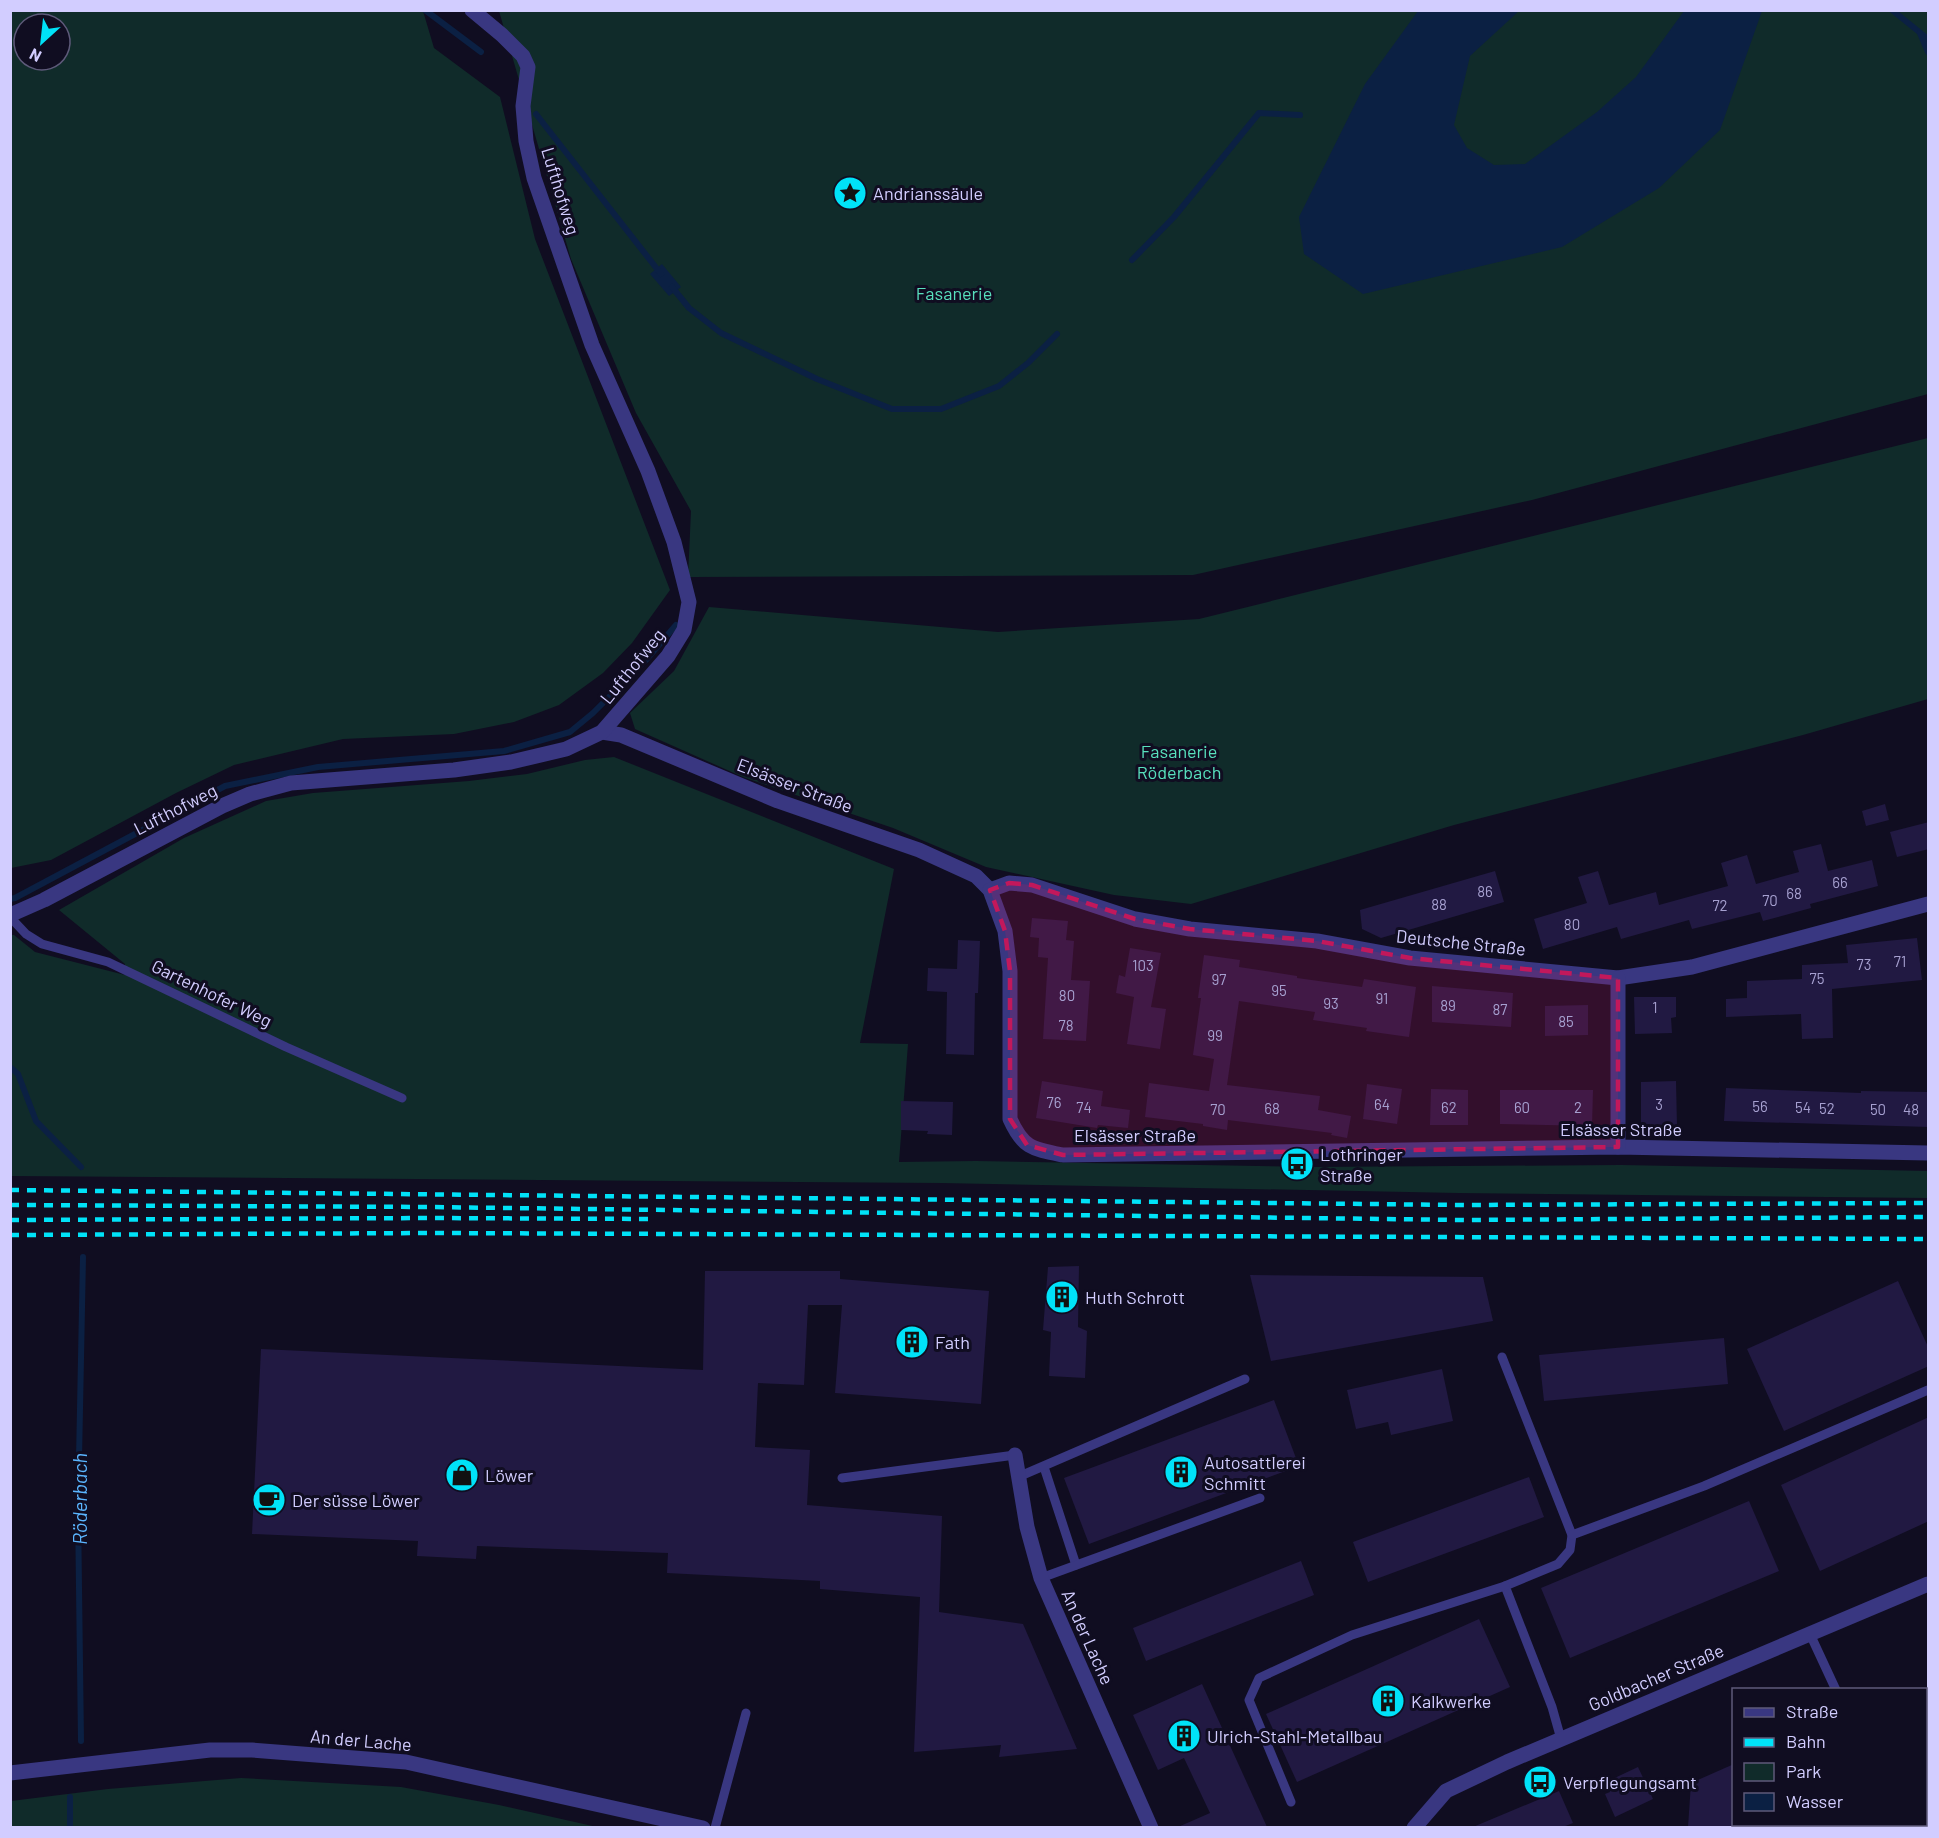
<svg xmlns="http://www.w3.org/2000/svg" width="1939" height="1838" font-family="Barlow,sans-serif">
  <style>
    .green { fill: #102b2a; fill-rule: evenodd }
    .water { fill: #0b2043 }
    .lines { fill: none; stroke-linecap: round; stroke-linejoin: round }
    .stream { stroke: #0b2043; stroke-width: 6 }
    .building { fill: #211942 }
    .lane { stroke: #393781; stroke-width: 9 }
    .street { stroke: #393781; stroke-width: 15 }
    .rail { stroke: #00e2f8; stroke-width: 4.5; stroke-dasharray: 9 8; stroke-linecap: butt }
    .marked { fill: #c2185b; fill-opacity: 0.2; stroke: #c2185b; stroke-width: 4.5; stroke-dasharray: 12 8; stroke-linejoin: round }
    .labels { text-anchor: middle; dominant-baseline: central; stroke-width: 6; stroke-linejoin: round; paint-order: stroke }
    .number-label { font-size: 15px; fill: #a6a0d0 }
    .street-label { font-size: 18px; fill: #d2cdff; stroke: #100d21 }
    .poi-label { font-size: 18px; fill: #d2cdff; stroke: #100d21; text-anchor: start }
    .park-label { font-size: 18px; fill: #58e0bd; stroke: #100d21 }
    .water-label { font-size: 20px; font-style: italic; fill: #5bb5ff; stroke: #100d21 }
  </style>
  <rect width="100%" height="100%" fill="#100d21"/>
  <g class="green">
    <path d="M10 11H423L434 48 500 97 535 239 670 590 632 643 603 673 559 705 514 722 454 734 343 739 234 765 176 793 51 860 11 868ZM24 24H60V60H24Z"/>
    <path d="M499 11H1928V394L1532 500 1193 575 688 577 691 511 636 413 571 259Z"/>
    <path d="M1928 438V699L1803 735 1454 825 1191 904 1114 895 986 867 893 828 743 777 635 729 630 713 674 671 709 607 998 632 1199 619Z"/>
    <path d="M614 757 894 869 860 1043 908 1044 899 1162 976 1161 1314 1167 1621 1165 1928 1171V1198L1458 1193 941 1183 11 1176V935H14L35 952 125 975V964L59 910 184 838 266 801 313 793 469 781 527 774 585 760Z"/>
    <path d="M241 1778 401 1787 499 1805 597 1827H11V1801L108 1789Z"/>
  </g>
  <g class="water">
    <path d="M1418 11H1519L1470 56 1454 125 1467 148 1494 165 1525 164 1597 112 1636 77 1684 11H1762L1720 130 1659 188 1562 247 1363 294 1304 254 1299 217 1365 84Z"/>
    <path d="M662 264 681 287 669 296 650 274Z"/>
  </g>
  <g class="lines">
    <g class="stream">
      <path d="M425 10 481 52"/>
      <path d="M1892 10 1928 39"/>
      <path d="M1920 33 1928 52"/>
      <path d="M536 114 661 274"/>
      <path d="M1132 260 1174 217 1259 113 1300 115"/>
      <path d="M672 287 689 308 721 333 817 379 892 409H941L999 386 1028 363 1057 334"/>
      <path d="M10 899 15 898 225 786 318 767 504 751 570 732 593 713 646 660 676 625"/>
      <path d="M10 1067 18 1074 36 1121 81 1167"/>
      <path d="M81 1741 78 1510 83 1257"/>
      <path d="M70 1828V1797"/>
    </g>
  </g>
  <g class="building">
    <path d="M1885 804 1889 820 1866 826 1862 811Z"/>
    <path d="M1929 822V849L1897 857 1890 832Z"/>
    <path d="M1821 844 1828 871 1872 860 1878 886 1810 904 1811 908 1763 921 1760 912 1692 929 1689 920 1621 939 1617 927 1543 949 1534 919 1587 903 1578 877 1598 871 1609 905 1656 892 1659 905 1728 886 1721 863 1747 855 1756 884 1799 872 1793 851Z"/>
    <path d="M1495 871 1504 902 1381 938 1362 929 1360 910Z"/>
    <path d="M1032 918 1068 921 1066 940 1074 941 1071 980 1090 981 1086 1041 1043 1039 1048 958 1038 957 1039 938 1030 937Z"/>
    <path d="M1917 938 1922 980 1832 989 1833 1038 1802 1039 1801 1014 1726 1017V999L1747 998V981L1802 979V965L1848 963 1846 945Z"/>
    <path d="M958 940 980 941 978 993H975L974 1055 946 1054 947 992 927 991 928 968 957 969Z"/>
    <path d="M1130 948 1161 953 1151 1007 1166 1009 1160 1049 1127 1044 1134 997 1116 993 1119 975 1125 977Z"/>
    <path d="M1204 955 1240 960 1239 967 1297 976V978L1362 987 1364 979 1416 987 1409 1037 1366 1031 1367 1028 1313 1020 1315 1012 1239 1001 1227 1085 1320 1096 1318 1110 1351 1116 1347 1138 1331 1135 1332 1133 1228 1120 1227 1130 1203 1126V1124L1145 1117 1149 1083 1209 1091 1214 1059 1193 1055 1201 998H1198Z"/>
    <path d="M1432 986 1513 993 1511 1027 1432 1022Z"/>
    <path d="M1634 997H1676V1017L1671 1018 1672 1033 1635 1034Z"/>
    <path d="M1588 1005V1035L1545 1036V1006Z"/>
    <path d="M1042 1081 1103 1091 1101 1106 1130 1110 1128 1128 1098 1125 1097 1128 1036 1118Z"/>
    <path d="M1676 1081 1677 1127 1641 1128V1082Z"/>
    <path d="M1367 1084 1402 1089 1397 1124 1363 1119Z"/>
    <path d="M1726 1088 1861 1093V1091L1929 1092V1127L1724 1121Z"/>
    <path d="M1431 1089 1468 1090V1125H1430Z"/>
    <path d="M1500 1090H1593L1592 1126 1500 1124Z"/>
    <path d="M901 1101 953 1102 952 1135 927 1134 928 1131 901 1130Z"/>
    <path d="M1079 1266 1078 1327 1087 1331 1085 1378 1049 1376 1051 1332 1043 1330 1048 1267Z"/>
    <path d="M705 1271H840V1279L989 1291 981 1404 835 1393 842 1305H808L804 1385 758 1383 755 1447 810 1450 807 1505 942 1516 939 1612 1023 1624 1077 1749 999 1757 1001 1745 914 1752 920 1597 820 1589V1581L667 1573 668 1553 477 1546 476 1559 417 1556 418 1541 252 1534 261 1349 703 1370Z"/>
    <path d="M1250 1275 1483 1277 1493 1321 1271 1361Z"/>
    <path d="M1898 1281 1929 1349V1366L1784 1431 1747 1349Z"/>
    <path d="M1724 1338 1728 1384 1544 1401 1539 1355Z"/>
    <path d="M1442 1369 1453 1421 1391 1435 1388 1422 1356 1429 1347 1390Z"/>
    <path d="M1274 1400 1299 1466 1089 1544 1064 1478Z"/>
    <path d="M1929 1417V1521L1820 1571 1781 1485Z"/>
    <path d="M1529 1477 1544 1517 1368 1582 1353 1542Z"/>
    <path d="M1749 1501 1779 1571 1570 1658 1541 1588Z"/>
    <path d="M1301 1561 1314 1595 1146 1661 1133 1628Z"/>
    <path d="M1479 1619 1510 1687 1297 1782 1266 1714Z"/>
    <path d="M1202 1684 1267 1827H1178L1210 1813 1184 1758 1158 1770 1133 1715Z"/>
    <path d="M1734 1764V1827H1688L1691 1783Z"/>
    <path d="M1638 1767 1653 1799 1615 1817 1605 1794 1610 1792 1606 1782Z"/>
    <path d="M1559 1791 1573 1823 1563 1827H1473Z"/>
  </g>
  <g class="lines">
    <g class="lane">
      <path d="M10 917 26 934 42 944 108 962 286 1047 402 1098"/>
      <path d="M1502 1357 1572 1535 1570 1550 1558 1564 1505 1586 1552 1707 1561 1739"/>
      <path d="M1044 1467 1076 1565"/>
      <path d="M1018 1477 1245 1379"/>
      <path d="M842 1478 1015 1455"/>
      <path d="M1572 1535 1704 1486 1928 1390"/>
      <path d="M1041 1578 1260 1498"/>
      <path d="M1810 1634 1836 1690"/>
      <path d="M1291 1802 1249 1700 1259 1678 1352 1635 1505 1586"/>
      <path d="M715 1828 746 1713"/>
      <path d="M1910 1828V1824"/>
    </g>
    <g class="street">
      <path d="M602 732 621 735 778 801 919 850 976 876 990 890 1005 931 1010 971V1119C1023 1148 1032 1149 1063 1155L1618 1147 1928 1153"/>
      <path d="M990 890 1009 883 1032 885 1135 919 1190 929 1317 941 1410 958 1618 978 1692 967 1928 904"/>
      <path d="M10 915 44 900 222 806 250 794 291 783 454 770 511 762 566 749 602 732 668 656 684 630 689 602 674 542 648 471 592 345 534 178 526 141 523 106 528 67 523 56 502 35 472 10"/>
      <path d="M1618 1147V978"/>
      <path d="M1015 1455 1027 1527 1041 1578 1151 1828"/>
      <path d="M10 1773 210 1750H252L406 1762 703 1828"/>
      <path d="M1414 1828 1446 1791 1507 1762 1928 1584"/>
    </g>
    <g class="rail">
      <path d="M10 1190 1464 1205 1928 1203"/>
      <path d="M10 1205 428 1207 1464 1220 1928 1217"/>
      <path d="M10 1220 428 1218 652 1219"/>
      <path d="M10 1235 430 1233 1928 1239"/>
    </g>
  </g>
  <path class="marked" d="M1009 883 1032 885 1135 919 1190 929 1317 941 1410 958 1618 978V1147L1063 1155 1027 1145 1010 1119V971L1005 931 990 890Z"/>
  <defs>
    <symbol id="sight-disc" viewBox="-11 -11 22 22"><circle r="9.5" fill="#00e2f8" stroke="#100d21"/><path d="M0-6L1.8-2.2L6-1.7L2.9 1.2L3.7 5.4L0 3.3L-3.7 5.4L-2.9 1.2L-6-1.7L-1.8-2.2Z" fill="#111"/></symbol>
    <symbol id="bus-disc" viewBox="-11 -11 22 22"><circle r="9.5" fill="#00e2f8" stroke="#100d21"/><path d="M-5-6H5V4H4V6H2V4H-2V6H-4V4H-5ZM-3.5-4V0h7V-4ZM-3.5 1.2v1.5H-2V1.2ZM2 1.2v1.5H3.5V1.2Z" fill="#111"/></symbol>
    <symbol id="building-disc" viewBox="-11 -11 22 22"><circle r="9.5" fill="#00e2f8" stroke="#100d21"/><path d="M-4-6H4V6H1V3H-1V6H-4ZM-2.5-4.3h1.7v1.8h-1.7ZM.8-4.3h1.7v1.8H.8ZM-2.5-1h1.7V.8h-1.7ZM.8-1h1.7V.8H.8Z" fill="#111"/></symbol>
    <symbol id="shop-disc" viewBox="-11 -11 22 22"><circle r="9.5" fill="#00e2f8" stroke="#100d21"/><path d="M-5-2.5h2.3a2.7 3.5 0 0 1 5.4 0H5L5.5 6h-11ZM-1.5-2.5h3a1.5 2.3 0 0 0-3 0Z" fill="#111"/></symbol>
    <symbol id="cafe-disc" viewBox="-11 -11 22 22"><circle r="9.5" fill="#00e2f8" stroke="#100d21"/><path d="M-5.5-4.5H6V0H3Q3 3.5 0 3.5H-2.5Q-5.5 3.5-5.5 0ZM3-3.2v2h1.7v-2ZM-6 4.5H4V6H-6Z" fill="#111"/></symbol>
  </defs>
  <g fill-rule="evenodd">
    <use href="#sight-disc" x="831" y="174" width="38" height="38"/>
    <use href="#bus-disc" x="1278" y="1145" width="38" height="38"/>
    <use href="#building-disc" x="1043" y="1278" width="38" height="38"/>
    <use href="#building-disc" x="893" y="1323" width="38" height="38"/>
    <use href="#building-disc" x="1162" y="1453" width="38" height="38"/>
    <use href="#shop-disc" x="443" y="1456" width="38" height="38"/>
    <use href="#cafe-disc" x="250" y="1481" width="38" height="38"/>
    <use href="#building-disc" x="1369" y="1682" width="38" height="38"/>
    <use href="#building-disc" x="1165" y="1717" width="38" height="38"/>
    <use href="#bus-disc" x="1521" y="1763" width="38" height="38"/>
  </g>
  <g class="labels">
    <g class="number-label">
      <text x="1840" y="882">66</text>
      <text x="1485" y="891">86</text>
      <text x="1794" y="893">68</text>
      <text x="1770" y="900">70</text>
      <text x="1439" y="904">88</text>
      <text x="1720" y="905">72</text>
      <text x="1572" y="924">80</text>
      <text x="1900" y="961">71</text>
      <text x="1864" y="964">73</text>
      <text x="1143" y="965">103</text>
      <text x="1817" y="978">75</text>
      <text x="1219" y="979">97</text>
      <text x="1279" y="990">95</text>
      <text x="1067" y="995">80</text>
      <text x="1382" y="998">91</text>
      <text x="1331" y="1003">93</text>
      <text x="1448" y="1005">89</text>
      <text x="1655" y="1007">1</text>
      <text x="1500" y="1009">87</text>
      <text x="1566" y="1021">85</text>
      <text x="1066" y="1025">78</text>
      <text x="1215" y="1035">99</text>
      <text x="1054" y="1102">76</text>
      <text x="1382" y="1104">64</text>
      <text x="1659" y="1104">3</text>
      <text x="1760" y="1106">56</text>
      <text x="1084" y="1107">74</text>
      <text x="1449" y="1107">62</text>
      <text x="1522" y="1107">60</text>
      <text x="1578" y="1107">2</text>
      <text x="1803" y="1107">54</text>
      <text x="1272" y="1108">68</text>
      <text x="1827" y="1108">52</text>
      <text x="1218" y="1109">70</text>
      <text x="1878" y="1109">50</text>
      <text x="1911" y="1109">48</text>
    </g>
    <g class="street-label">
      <text transform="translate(561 191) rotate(73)">Lufthofweg</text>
      <text transform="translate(632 666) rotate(-51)">Lufthofweg</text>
      <text transform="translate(795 785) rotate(21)">Elsässer Straße</text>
      <text transform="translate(175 809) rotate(-27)">Lufthofweg</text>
      <text transform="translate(1461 942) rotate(6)">Deutsche Straße</text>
      <text transform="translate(212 993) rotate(26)">Gartenhofer Weg</text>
      <text x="1621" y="1129">Elsässer Straße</text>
      <text x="1135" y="1135">Elsässer Straße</text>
      <text transform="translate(1088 1637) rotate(66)">An der Lache</text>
      <text transform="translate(1656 1677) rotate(-23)">Goldbacher Straße</text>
      <text transform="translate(361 1740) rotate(5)">An der Lache</text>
    </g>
    <g class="poi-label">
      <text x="873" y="193">Andrianssäule</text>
      <text x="1320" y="1154">Lothringer<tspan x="1320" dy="21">Straße</tspan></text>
      <text x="1085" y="1297">Huth Schrott</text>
      <text x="935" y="1342">Fath</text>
      <text x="1204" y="1462">Autosattlerei<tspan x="1204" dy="21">Schmitt</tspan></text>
      <text x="485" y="1475">Löwer</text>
      <text x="292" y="1500">Der süsse Löwer</text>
      <text x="1411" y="1701">Kalkwerke</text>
      <text x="1207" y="1736">Ulrich-Stahl-Metallbau</text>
      <text x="1563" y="1782">Verpflegungsamt</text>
    </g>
    <g class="park-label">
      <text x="954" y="293">Fasanerie</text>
      <text x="1179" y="751">Fasanerie<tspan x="1179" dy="21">Röderbach</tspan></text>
    </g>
    <g class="water-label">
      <text transform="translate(79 1499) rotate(-90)">Röderbach</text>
    </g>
  </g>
  <rect width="1939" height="1838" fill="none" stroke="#d2cdff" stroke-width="24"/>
  <rect x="1732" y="1688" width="195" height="138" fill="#100d21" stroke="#5e5a7a" stroke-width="1.5"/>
  <rect x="1744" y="1708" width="30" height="9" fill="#393781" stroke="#5e5a7a" stroke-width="1.5"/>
  <text x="1786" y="1718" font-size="18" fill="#d2cdff">Straße</text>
  <rect x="1744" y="1738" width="30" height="9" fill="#00e2f8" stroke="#5e5a7a" stroke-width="1.5"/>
  <text x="1786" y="1748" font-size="18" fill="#d2cdff">Bahn</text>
  <rect x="1744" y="1763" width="30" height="18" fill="#102b2a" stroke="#5e5a7a" stroke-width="1.5"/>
  <text x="1786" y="1778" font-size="18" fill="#d2cdff">Park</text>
  <rect x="1744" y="1793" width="30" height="18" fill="#0b2043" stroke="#5e5a7a" stroke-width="1.5"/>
  <text x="1786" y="1808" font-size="18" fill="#d2cdff">Wasser</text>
  <g transform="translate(42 42) rotate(207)"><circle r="28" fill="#100d21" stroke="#5e5a7a" stroke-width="1.5"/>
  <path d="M0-4.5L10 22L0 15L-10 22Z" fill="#00e2f8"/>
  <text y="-9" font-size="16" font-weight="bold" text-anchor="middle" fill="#d2cdff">N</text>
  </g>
</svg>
